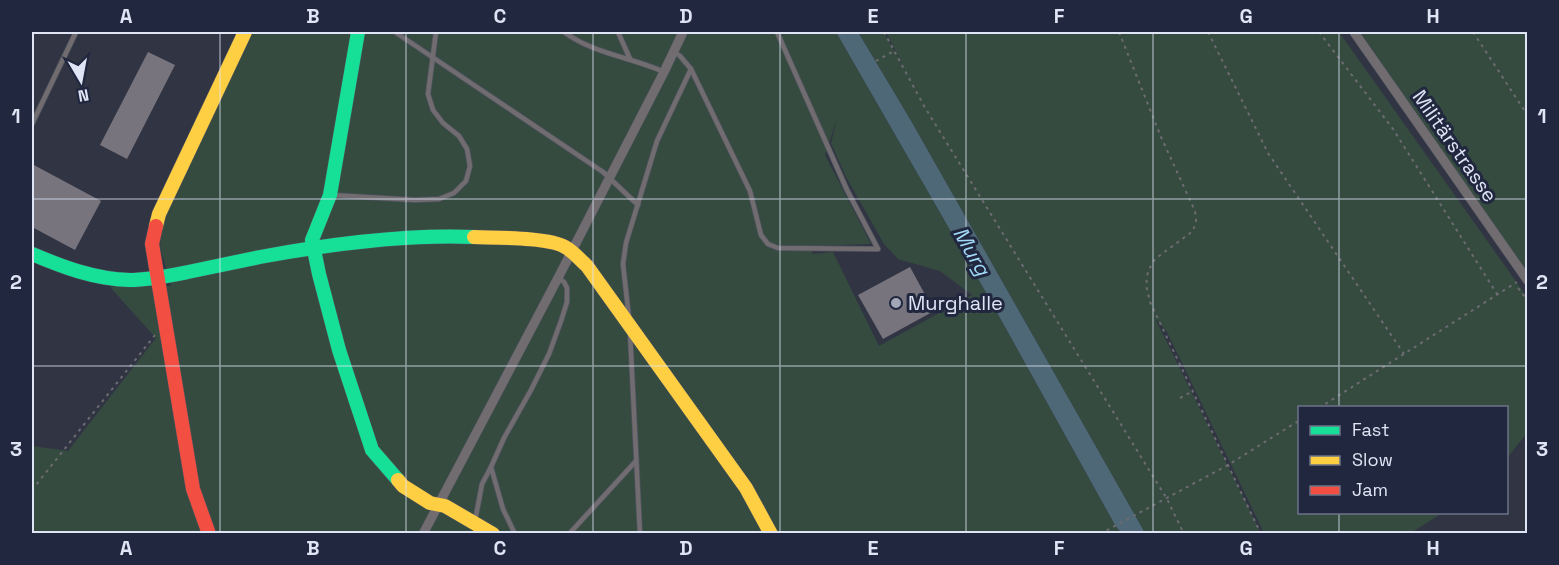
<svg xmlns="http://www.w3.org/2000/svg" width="1559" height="565" font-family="'Space Grotesk',sans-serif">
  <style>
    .green { fill: #354b40; fill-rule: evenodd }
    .water { fill: #4e6877 }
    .building { fill: #77747e }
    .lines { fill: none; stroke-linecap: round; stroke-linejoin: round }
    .lane-casing { stroke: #4f525e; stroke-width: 6 }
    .street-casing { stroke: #4f525e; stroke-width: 10 }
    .fast-casing { stroke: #4f525e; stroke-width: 15 }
    .slow-casing { stroke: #4f525e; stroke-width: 15 }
    .jam-casing { stroke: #4f525e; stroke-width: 15 }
    .path { stroke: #6c6b71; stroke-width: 2; stroke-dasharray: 3 4.5; stroke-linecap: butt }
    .lane { stroke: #706c70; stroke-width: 4.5 }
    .street { stroke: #706c70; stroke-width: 9 }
    .fast { stroke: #16e098; stroke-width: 14 }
    .slow { stroke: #ffcf43; stroke-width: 14 }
    .jam { stroke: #f24e42; stroke-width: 14 }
    .grid { fill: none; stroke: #dfe5f5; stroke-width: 1.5; stroke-opacity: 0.55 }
    .poi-dot { fill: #a2a7b7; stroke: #20273f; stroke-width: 2 }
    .labels { text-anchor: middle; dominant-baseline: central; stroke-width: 6; stroke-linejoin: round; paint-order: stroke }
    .street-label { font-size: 20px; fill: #dfe5f5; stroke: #20273f }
    .poi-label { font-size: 20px; fill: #dfe5f5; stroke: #20273f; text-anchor: start }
    .water-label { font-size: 21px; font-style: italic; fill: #a0d8f5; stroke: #20273f }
    .neatline { fill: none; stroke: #dfe5f5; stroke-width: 2 }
    .grid-label { font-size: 20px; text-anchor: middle; font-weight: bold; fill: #dfe5f5 }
  </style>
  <rect width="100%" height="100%" fill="#313543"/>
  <g class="green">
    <path d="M252 32H836L984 289 1115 525 1121 533 32 534V446L68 451 156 338 110 287 171 286 160 247 164 216ZM837 119 831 143 846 177 884 244 898 259 940 271 972 295 879 346 833 252 813 254 809 246 871 244 825 155Z"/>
    <path d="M858 32H884L906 72 886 32H1339L1527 297V433L1507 458 1506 408H1300V512L1442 513 1411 533H1264L1167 332 1155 318 1261 533H1145L910 119Z"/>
    <path d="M1360 32H1527V273Z"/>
  </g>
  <path class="water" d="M836 32H858L910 119 1145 533H1121L1115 525 984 289Z"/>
  <g class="building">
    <path d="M148 52 175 65 127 159 100 145Z"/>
    <path d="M32 164 101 201 75 250 32 227Z"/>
    <path d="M910 267 934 311 883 339 858 295Z"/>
  </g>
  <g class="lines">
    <defs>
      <g id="lane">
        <path d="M395 32 603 172 638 205"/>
        <path d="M564 32C594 54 631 57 664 72"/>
        <path d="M618 32 630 59"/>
        <path d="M691 69 750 191 761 235 768 244 778 248 878 249 847 190 777 32"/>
        <path d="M32 124 76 32"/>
        <path d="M331 195 415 200 439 199 454 193 466 181 470 166 467 149 459 136 443 123 433 110 428 94 436 32"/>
        <path d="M629 318 623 264 626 243 657 141 691 69 680 56 674 52"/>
        <path d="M630 332 640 534"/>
        <path d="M475 521 482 484 491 467"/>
        <path d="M515 534 503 509 491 467 504 438 531 390 549 354 561 321 567 302V288L564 282 558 278"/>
        <path d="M569 534 636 461"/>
      </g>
      <g id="street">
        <path d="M1354 32 1528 281"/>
        <path d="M423 534 558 278 664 72 683 32"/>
      </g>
      <g id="fast">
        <path d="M358 32 330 195 312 240 319 274 339 350 372 450 398 480"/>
        <path d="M32 254C63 267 94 279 129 280 149 280 168 276 188 272 212 267 236 262 260 257 330 244 403 234 474 237"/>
      </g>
      <g id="slow">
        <path d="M156 226 159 214 245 32"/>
        <path d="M474 237C495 238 548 237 565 247 573 251 580 260 587 266L746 488 771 534"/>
        <path d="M398 480 403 486 430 503 445 506 493 534"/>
      </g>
      <path id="jam" d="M156 226 152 244 193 489 209 534"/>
    </defs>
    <use href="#lane" class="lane-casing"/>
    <use href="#street" class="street-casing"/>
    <use href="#fast" class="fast-casing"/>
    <use href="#slow" class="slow-casing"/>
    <use href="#jam" class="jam-casing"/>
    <g class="path">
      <path d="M884 32 924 106 1167 499 1184 534"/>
      <path d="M1119 32 1161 137 1195 211 1196 221 1193 231 1155 259 1148 271 1146 285 1150 302 1261 534"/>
      <path d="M1208 32 1268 153 1404 354"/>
      <path d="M1319 32 1393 129 1497 294"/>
      <path d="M1473 32 1528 116"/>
      <path d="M876 61 894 51"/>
      <path d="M1518 288 1528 301"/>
      <path d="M1180 398 1193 391"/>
      <path d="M1319 408 1517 282"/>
      <path d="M32 490 155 335"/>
      <path d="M1100 534 1228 465 1300 420"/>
    </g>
    <use href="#lane" class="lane"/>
    <use href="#street" class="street"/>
    <use href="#fast" class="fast"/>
    <use href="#slow" class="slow"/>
    <use href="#jam" class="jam"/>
  </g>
  <path class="grid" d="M220 32V534M406 32V534M593 32V534M780 32V534M966 32V534M1153 32V534M1339 32V408M32 199H1528M32 366H1528M1339 512V534"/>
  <circle class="poi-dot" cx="896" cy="303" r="6"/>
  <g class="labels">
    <g class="street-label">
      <text transform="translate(1455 146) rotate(55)">Militärstrasse</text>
    </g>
    <g class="poi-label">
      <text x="908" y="303">Murghalle</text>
    </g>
    <g class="water-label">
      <text transform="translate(972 251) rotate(60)">Murg</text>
    </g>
  </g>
  <rect width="1559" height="565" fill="none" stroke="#20273f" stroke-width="66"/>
  <rect x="1298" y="406" width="210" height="108" fill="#20273f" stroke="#6c7388" stroke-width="1.5"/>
  <rect x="1310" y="426" width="30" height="9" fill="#16e098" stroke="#6c7388" stroke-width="1.5"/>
  <text x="1352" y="436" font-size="18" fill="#dfe5f5">Fast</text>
  <rect x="1310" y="456" width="30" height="9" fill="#ffcf43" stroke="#6c7388" stroke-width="1.5"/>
  <text x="1352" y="466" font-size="18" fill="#dfe5f5">Slow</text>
  <rect x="1310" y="486" width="30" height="9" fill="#f24e42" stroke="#6c7388" stroke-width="1.5"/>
  <text x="1352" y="496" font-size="18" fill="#dfe5f5">Jam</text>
  <g transform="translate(81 81) rotate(170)" stroke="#20273f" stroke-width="4.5" paint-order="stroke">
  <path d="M0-4.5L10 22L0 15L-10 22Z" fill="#dfe5f5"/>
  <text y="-9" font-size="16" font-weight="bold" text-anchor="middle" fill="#dfe5f5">N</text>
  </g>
  <rect x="33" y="33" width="1493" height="499" class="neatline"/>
  <g class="grid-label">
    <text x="126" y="23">A</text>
    <text x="313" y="23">B</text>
    <text x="500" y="23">C</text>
    <text x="686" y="23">D</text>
    <text x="873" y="23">E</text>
    <text x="1059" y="23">F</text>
    <text x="1246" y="23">G</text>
    <text x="1433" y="23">H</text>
    <text x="16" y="123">1</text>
    <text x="1542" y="123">1</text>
    <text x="16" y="289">2</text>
    <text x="1542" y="289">2</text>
    <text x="16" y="456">3</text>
    <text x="1542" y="456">3</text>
    <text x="126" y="555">A</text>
    <text x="313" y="555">B</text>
    <text x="500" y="555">C</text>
    <text x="686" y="555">D</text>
    <text x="873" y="555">E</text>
    <text x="1059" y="555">F</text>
    <text x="1246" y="555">G</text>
    <text x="1433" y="555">H</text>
  </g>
</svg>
